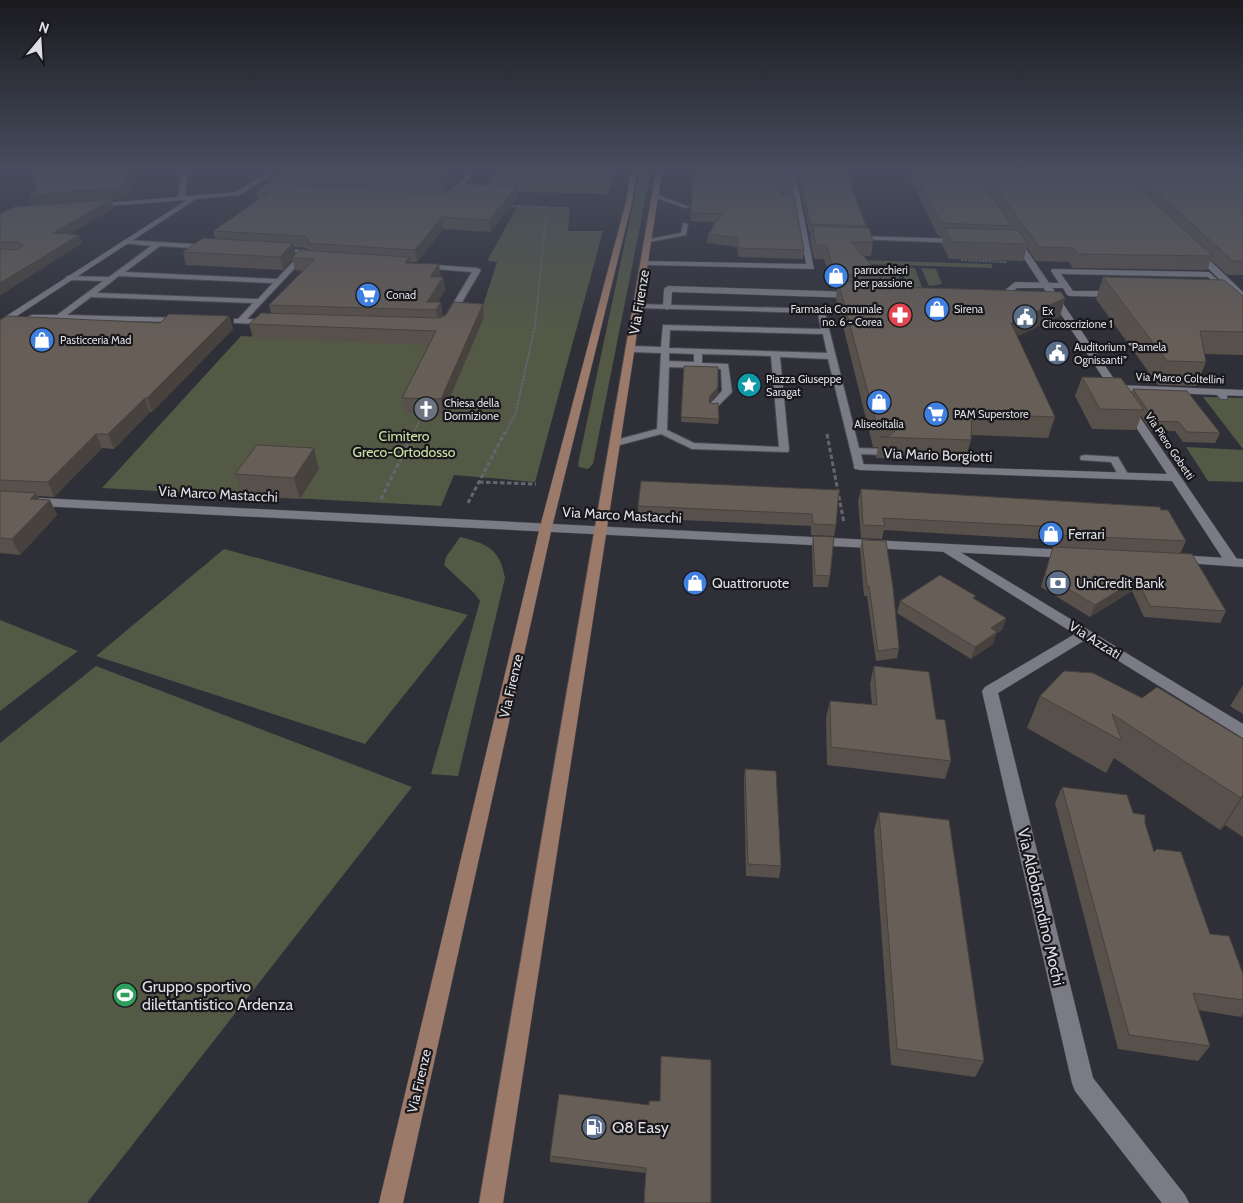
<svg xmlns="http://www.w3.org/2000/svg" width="1243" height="1203" font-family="Cabin,sans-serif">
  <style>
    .green { fill: #545946 }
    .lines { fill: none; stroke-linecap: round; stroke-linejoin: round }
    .service-casing { stroke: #4b4b52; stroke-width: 2 }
    .pedestrian-casing { stroke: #4b4b52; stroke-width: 1 }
    .minor-casing { stroke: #4b4b52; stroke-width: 1 }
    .tertiary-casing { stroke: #4b4b52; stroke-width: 1 }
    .secondary-casing { stroke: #4b4b52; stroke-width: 1 }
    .path-far1 { stroke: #65656d; stroke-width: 2; stroke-dasharray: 2.5 1; stroke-linecap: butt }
    .path { stroke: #65656d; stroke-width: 3; stroke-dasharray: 4.5 2.5; stroke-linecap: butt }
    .service { fill: #7b7b85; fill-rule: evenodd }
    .pedestrian { fill: #7b7b85; fill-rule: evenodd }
    .minor { fill: #7b7b85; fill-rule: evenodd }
    .tertiary { fill: #7b7b85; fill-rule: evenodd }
    .secondary { fill: #9c7a69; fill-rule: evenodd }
    .wall { fill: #58514b; fill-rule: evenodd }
    .shaded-wall { fill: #47423d }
    .building { fill: #665e57; stroke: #47423d }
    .labels { text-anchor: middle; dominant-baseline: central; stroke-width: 4.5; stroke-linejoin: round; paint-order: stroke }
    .far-poi-label { font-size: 11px; fill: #dedee4; stroke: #18181c; text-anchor: start }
    .far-street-label { font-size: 11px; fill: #dedee4; stroke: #18181c }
    .street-label { font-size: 14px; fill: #dedee4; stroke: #18181c }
    .park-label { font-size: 14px; fill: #d1e1a4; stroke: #18181c }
    .poi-label { font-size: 14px; fill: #dedee4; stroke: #18181c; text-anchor: start }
    .near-street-label { font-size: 16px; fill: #dedee4; stroke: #18181c }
    .near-poi-label { font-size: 16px; fill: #dedee4; stroke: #18181c; text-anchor: start }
  </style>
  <rect width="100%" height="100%" fill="#2f2f38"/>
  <g class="green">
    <path d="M495 171H614L608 194 484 191Z"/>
    <path d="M640 171H651L593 464 588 469 579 467 578 464Z"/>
    <path d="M517 207H570L568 231H603L535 482 454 475 441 506 102 488 241 336 470 346 497 262 487 261Z"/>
    <path d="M858 260 991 264 993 268 862 264Z"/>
    <path d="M871 267 896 268 904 290 893 291Z"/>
    <path d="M901 267 915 268 922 287 908 289Z"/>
    <path d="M921 268 936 269 942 284 929 286Z"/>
    <path d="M1203 397 1243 398V449Z"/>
    <path d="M1186 447 1243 450V482L1208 481Z"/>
    <path d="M460 537C488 544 500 549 505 578L458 776 431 774 480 601 474 593 444 565 446 557Z"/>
    <path d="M224 549 468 615 365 744 96 656Z"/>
    <path d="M0 620 78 651 0 711Z"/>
    <path d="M96 666 412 787 87 1203H0V743Z"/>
  </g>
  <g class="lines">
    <defs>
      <g id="service">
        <path d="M654 195H658L690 207 685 208 654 197Z"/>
        <path d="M683 223 688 224 686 235 649 242 646 240 681 233Z"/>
        <path d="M857 236 959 239 962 241 959 243 855 239 854 238Z"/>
        <path d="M125 240 208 245 212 247 208 249 160 246 125 272 277 279 300 254 278 253H275V249L306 250 310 252 247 319 271 320 272 322 268 324 234 323V319H238L253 303 91 297 67 315 179 318 183 320 179 322 29 319 28 317 32 315H57L103 281 70 280 66 278 67 276 109 277 151 246 123 243 122 242ZM119 276 273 283 258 299 97 293Z"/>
        <path d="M419 264 477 268 481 270 452 319 445 317 472 272 422 268H419Z"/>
        <path d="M635 304 824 309 859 448 884 449 889 452 884 455 861 454 864 467 863 469H855L828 359 780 357 789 450 788 452 692 449 661 434 616 446 612 445V441L657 429 661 353 632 352 628 349 632 346 661 347 663 325 821 329 818 313 638 308 634 306ZM670 330 823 334 827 353 669 348ZM669 353 694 354V362L669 361ZM702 354 771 356 779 447 694 443 667 430 669 367 721 369 722 391 711 403V407H717L732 392 728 364 702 363Z"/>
        <path d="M1219 389 1227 395V399H1221L1214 392Z"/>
        <path d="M1085 455 1118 457 1129 476 1128 478H1120L1111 462 1081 460 1080 458 1081 456Z"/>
      </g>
      <g id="pedestrian">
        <path d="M1052 269 1209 272 1231 292 1224 294 1208 277 1061 274 1073 291H1115L1119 294 1115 297 1070 296 1067 295 1063 288H1017C1009 295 1001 305 990 298L999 295 1015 282 1059 283 1051 271Z"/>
        <path d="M668 286 855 292 859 295 855 298 672 292 671 307 667 310 663 307 664 289Z"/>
      </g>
      <g id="minor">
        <path d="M182 171H188L185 196 236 192 269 171H276L240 195 196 199 0 327V320L187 200 94 207 90 205 92 204 178 197Z"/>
        <path d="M470 171H476L452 198H448V196Z"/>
        <path d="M789 171H795L814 269 646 265 642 263 646 261 806 264Z"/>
        <path d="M1012 237H1018L1118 385 1243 390V396L1122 391 1239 562 1237 565H1227L1172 481 859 470 853 467 859 464 1167 474 1011 239Z"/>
        <path d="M1193 250H1199L1243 292V300L1240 299 1193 254Z"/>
        <path d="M947 544 1243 724V738L1085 640 998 693 1093 1078 1185 1195 1189 1203H1162L1075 1091 1072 1083 982 691 985 687 1075 634 942 551 941 548Z"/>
      </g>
      <g id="tertiary">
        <path d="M0 496 1068 550 1074 554 1068 558 0 504Z"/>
        <path d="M1177 555 1243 559V567L1172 562 1170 559Z"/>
      </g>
      <g id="secondary">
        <path d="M631 171H637L632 202 552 527 403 1203H379L540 527 626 202Z"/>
        <path d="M656 171H662L503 1203H479Z"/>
      </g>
    </defs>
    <use href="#service" class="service-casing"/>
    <use href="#pedestrian" class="pedestrian-casing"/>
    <use href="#minor" class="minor-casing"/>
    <use href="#tertiary" class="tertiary-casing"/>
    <use href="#secondary" class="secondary-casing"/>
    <g class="path-far1">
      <path d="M961 260 1007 262"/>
      <path d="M413 434 423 414"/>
      <path d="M505 434 516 412 535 326 547 207 507 206"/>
    </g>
    <g class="path">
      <path d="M827 434 844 523"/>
      <path d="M479 482 536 484"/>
      <path d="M381 499 414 432"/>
      <path d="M468 503 505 432"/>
    </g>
    <use href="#service" class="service"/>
    <use href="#pedestrian" class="pedestrian"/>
    <use href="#minor" class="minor"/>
    <use href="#tertiary" class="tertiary"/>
    <use href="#secondary" class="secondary"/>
  </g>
  <g class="wall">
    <path d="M28 171H137L127 198 111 200 114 208 69 234 79 235 82 243 0 295V214L33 206 29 195 37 190Z"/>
    <path d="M282 171H458L443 186H446L447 193 518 197 490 232 443 229 417 262H410V263L440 277H443L445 290 437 302 443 316 442 317H484L443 414 405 413 402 398 429 345 253 338 249 324 271 313 269 305 303 271 295 270 292 259 283 270 186 265 183 252 215 238 213 231 258 200 256 192 272 183 271 179ZM294 247 306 248 308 249V251L296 254Z"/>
    <path d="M693 171H789V179L793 190 792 196 804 250 803 259 738 257 737 247 707 243 708 234 712 230V226L715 222 690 221Z"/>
    <path d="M797 171H846L866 226 865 227 873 242 871 256H864L880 275 879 282 894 287 1065 298 1060 316 1017 336 1055 417 1048 438 971 435V440L965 461 876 458 878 447H873L836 298 837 289H833L824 259H814L810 239 811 232H809Z"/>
    <path d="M907 171H1243V275H1227L1211 260 1207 270 1073 268 1069 262 1036 261 1027 248 1023 261 949 259 942 244 943 237 938 236Z"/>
    <path d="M1103 277 1243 296V355L1204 354 1206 362 1196 386 1158 385 1096 299Z"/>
    <path d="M229 316 233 329 152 412H150L114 449 102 448 54 497 38 496 39 499 50 500 57 515 20 555 0 553V320L160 323Z"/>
    <path d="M684 366 718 387V393L710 402 719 419 718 424 681 422Z"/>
    <path d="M1082 377 1131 392 1133 389 1220 433 1215 443 1183 442 1175 431H1151L1141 416 1136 430 1092 429 1075 396Z"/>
    <path d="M319 469 300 499 241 496 235 474Z"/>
    <path d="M861 489 1161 510 1186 541 1180 554 1226 611 1220 623 1144 617 1132 591 1090 617 1041 587 1049 559 1053 547H1052L1053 540 884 530 882 539 861 538 858 501Z"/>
    <path d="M839 490 836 525 834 536 811 535V526L638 518V506Z"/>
    <path d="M813 536 830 576 828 587H813L812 547Z"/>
    <path d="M862 540 899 648 897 658 876 661 867 596H864L860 549Z"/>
    <path d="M975 600 1006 618 1002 630 996 634 993 644 971 659 897 613 900 601Z"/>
    <path d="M874 666 936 719 951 761 945 779 827 765 826 718 830 701 872 705 870 684Z"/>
    <path d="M1243 685V714L1230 706Z"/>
    <path d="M1040 696 1142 698 1243 739V837L1225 825 1220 830 1114 758 1106 773 1027 728Z"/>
    <path d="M745 769 781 866 779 878 746 876 744 782Z"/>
    <path d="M1062 787 1145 823 1154 852 1210 934 1243 974V1014L1241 1017 1198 1010 1210 1046 1198 1061 1118 1049 1055 803Z"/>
    <path d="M879 812 984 1061 975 1077 891 1065 874 830Z"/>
    <path d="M711 1060 646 1173 550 1162V1156L649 1105 660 1101Z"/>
  </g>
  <g class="shaded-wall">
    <path d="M129 171H137L127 198 111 200 114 208 56 242 33 207 29 195Z"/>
    <path d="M450 171H458L441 189 435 186Z"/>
    <path d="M446 186 447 194 444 197 443 189Z"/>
    <path d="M517 186 518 197 490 232 489 220Z"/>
    <path d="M784 188 783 196 779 192Z"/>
    <path d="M442 217 443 229 417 262 415 250Z"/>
    <path d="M79 235 82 243 0 295V283Z"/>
    <path d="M293 243 296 256 292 258V259L283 270 280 257Z"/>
    <path d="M409 257 411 270 405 263Z"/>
    <path d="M439 264 441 277H430Z"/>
    <path d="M443 277 445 290 433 310 427 302Z"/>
    <path d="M1065 298 1060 316 1006 342 1011 323Z"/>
    <path d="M441 302 443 316 438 323 436 310Z"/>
    <path d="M483 304 484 317 443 414 441 399Z"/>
    <path d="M229 316 233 329 152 412 147 398Z"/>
    <path d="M718 387V393L710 402V396Z"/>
    <path d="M145 398 150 412 114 449 108 434Z"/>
    <path d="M96 434 102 448 54 497 48 482Z"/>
    <path d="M314 448 319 469 300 499 294 478Z"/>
    <path d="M36 493 43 507 50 500 57 515 20 555 12 539 30 499Z"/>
    <path d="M1137 579 1132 591 1090 617 1095 605Z"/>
    <path d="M1006 618 1002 630 996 634 993 644 971 659 975 647 991 628Z"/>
    <path d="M1243 795V797L1225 825 1220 830 1241 798Z"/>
  </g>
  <g class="building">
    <path d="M29 171H129L124 187 29 195 38 190Z"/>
    <path d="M282 171H450L435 186H446L443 189 271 179Z"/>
    <path d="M693 171H789L790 172H784L781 176 791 179 793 190 784 188 779 192 782 195 794 196 804 250 738 248V238L708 234 715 226H712L723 214 691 213Z"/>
    <path d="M799 171H846L866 226 810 224Z"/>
    <path d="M914 171H974L1012 226 941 223Z"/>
    <path d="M984 171H1120L1213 256 1077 254 1073 248 1039 247Z"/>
    <path d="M1133 171H1243V261H1233Z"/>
    <path d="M269 183 446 194 456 184 517 186 489 220 442 217 415 250 307 243 309 240 304 236 213 231 268 193 256 192Z"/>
    <path d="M111 200 53 233 79 235 0 283V249L17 250 23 246 18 242H0V214L13 207Z"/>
    <path d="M812 226 869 228 873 242H851L880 275 835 274 826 245H816Z"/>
    <path d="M945 228 1018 230 1028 244 952 242Z"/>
    <path d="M203 238 293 243 280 257 183 252Z"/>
    <path d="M299 250 409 257 405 263 439 264 430 277H443L427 302H441L436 310 269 305 315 259 292 258Z"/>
    <path d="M1103 277 1224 280 1243 296V332L1200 331 1206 362 1167 361Z"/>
    <path d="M838 281 889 282 894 287 1061 292 1065 298 1011 323 1055 417 972 414 971 440 880 437 889 436 895 431 888 427 877 426Z"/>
    <path d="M454 302 483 304 441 399 402 398 436 331 249 324 261 313 440 318 446 315Z"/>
    <path d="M169 314 229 316 147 398H145L108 434H96L48 482 0 480V320L7 316 160 323Z"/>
    <path d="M684 366 718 367V387L710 396 709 402 711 404 718 403 719 419 681 417Z"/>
    <path d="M1082 377 1121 378 1144 410 1100 409Z"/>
    <path d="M1133 389 1187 391 1220 433 1187 432 1179 422 1155 421Z"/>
    <path d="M257 445 314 448 294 478 235 474Z"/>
    <path d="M641 481 839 490 836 525 813 524 812 514 638 506Z"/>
    <path d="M861 489 1160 507 1161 510H1168L1186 541 1056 535 1058 527 883 518 885 526 863 525Z"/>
    <path d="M0 491 36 493 30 499 50 500 12 539 0 538Z"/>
    <path d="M813 536 834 537 830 576 815 575Z"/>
    <path d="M862 540 886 541 893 588 899 648 878 651 869 586H867Z"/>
    <path d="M1053 547 1192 554 1226 611 1150 606 1137 579 1095 605 1045 575Z"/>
    <path d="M940 575 976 596 973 598 1006 618 991 628 997 632 975 647 900 601Z"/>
    <path d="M874 666 929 672 936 719 945 720 951 761 831 747 830 701 877 705Z"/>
    <path d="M1064 671 1093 673 1142 698 1157 687 1243 739V795L1241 798 1112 714 1122 741 1040 696Z"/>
    <path d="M745 769 776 771 781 866 748 864Z"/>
    <path d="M1062 787 1127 795 1133 813 1145 815V823L1154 852 1157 849 1181 852 1210 934 1229 936 1243 974V1000L1193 993 1210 1046 1129 1035Z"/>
    <path d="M879 812 949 820 984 1061 897 1049Z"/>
    <path d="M661 1056 711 1060V1203H644L646 1168 550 1156 559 1094 649 1105V1101H660Z"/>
  </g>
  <linearGradient id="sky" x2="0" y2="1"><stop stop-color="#1a1a1f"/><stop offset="0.5" stop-color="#474d5e"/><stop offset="1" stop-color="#474d5e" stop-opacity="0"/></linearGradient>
  <rect width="1243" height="339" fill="url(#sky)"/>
  <defs>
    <symbol id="shop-disc" viewBox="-11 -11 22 22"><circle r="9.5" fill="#3f7fe0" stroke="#18181c"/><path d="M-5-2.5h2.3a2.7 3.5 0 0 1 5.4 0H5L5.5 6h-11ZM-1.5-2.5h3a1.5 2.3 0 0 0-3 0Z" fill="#fff"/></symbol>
    <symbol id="supermarket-disc" viewBox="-11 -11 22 22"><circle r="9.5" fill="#3f7fe0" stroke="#18181c"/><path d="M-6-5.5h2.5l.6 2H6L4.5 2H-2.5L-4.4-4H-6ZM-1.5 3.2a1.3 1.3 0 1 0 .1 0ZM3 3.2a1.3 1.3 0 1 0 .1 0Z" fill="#fff"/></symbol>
    <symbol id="pharmacy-disc" viewBox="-11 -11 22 22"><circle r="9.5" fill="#e0444e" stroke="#18181c"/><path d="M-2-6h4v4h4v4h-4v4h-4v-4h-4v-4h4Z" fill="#fff"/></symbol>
    <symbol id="civic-disc" viewBox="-11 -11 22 22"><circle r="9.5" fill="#5c6f8a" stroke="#18181c"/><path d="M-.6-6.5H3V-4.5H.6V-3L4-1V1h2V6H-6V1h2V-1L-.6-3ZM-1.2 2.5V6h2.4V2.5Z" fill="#fff"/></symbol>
    <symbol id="sight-disc" viewBox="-11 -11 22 22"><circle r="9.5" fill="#0f9aa8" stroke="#18181c"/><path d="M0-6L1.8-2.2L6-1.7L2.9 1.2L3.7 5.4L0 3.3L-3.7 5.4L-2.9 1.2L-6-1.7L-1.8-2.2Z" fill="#fff"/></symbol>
    <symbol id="church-disc" viewBox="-11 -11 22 22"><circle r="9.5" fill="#6b7280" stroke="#18181c"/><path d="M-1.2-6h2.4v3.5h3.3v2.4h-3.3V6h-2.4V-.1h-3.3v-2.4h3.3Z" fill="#fff"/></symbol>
    <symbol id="bank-disc" viewBox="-11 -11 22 22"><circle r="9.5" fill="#5c6f8a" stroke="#18181c"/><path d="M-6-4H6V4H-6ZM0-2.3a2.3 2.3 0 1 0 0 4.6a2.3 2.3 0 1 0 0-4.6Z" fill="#fff"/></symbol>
    <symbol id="stadium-disc" viewBox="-11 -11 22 22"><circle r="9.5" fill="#2e9e5b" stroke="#18181c"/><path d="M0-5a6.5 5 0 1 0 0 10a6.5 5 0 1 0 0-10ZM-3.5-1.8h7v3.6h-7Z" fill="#fff"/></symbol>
    <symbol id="fuel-disc" viewBox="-11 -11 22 22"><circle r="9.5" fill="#5c6f8a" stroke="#18181c"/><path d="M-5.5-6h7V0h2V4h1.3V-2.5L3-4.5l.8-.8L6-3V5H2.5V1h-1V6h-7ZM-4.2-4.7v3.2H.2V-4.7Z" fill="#fff"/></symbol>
  </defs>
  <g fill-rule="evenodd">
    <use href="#shop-disc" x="822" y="262" width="28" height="28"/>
    <use href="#supermarket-disc" x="354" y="281" width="28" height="28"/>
    <use href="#shop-disc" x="923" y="295" width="28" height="28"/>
    <use href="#pharmacy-disc" x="886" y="301" width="28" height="28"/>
    <use href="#civic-disc" x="1011" y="303" width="28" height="28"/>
    <use href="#shop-disc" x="28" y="326" width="28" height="28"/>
    <use href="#civic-disc" x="1043" y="339" width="28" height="28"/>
    <use href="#sight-disc" x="735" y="371" width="28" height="28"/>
    <use href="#shop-disc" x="865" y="388" width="28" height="28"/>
    <use href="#church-disc" x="412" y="395" width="28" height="28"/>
    <use href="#supermarket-disc" x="922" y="400" width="28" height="28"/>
    <use href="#shop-disc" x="1037" y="520" width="28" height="28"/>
    <use href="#shop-disc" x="681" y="569" width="28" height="28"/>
    <use href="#bank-disc" x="1044" y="569" width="28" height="28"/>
    <use href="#stadium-disc" x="111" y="981" width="28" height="28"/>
    <use href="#fuel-disc" x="580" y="1113" width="28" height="28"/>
  </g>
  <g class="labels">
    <g class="far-poi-label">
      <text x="854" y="270">parrucchieri<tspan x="854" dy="13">per passione</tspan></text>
      <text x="386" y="295">Conad</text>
      <text x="882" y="309" text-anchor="end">Farmacia Comunale<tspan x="882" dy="13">no. 6 - Corea</tspan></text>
      <text x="954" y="309">Sirena</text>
      <text x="1042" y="311">Ex<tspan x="1042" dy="13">Circoscrizione 1</tspan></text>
      <text x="60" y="340">Pasticceria Mad</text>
      <text x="1074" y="347">Auditorium "Pamela<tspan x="1074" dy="13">Ognissanti"</tspan></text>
      <text x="766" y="379">Piazza Giuseppe<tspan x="766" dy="13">Saragat</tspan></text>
      <text x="444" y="403">Chiesa della<tspan x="444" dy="13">Dormizione</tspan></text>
      <text x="954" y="414">PAM Superstore</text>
      <text x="879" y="424" text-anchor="middle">Aliseoitalia</text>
    </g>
    <g class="far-street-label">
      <text transform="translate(1180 378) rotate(2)">Via Marco Coltellini</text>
      <text transform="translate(1170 446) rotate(56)">Via Piero Gobetti</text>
    </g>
    <g class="street-label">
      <text transform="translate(639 302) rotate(-81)">Via Firenze</text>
      <text transform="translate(938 455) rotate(2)">Via Mario Borgiotti</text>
      <text transform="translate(218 494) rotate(3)">Via Marco Mastacchi</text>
      <text transform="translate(622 515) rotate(3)">Via Marco Mastacchi</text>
      <text transform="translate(1095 640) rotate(32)">Via Azzati</text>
      <text transform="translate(511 686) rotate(-77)">Via Firenze</text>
      <text transform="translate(419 1081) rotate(-77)">Via Firenze</text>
    </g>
    <g class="park-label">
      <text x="404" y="436">Cimitero<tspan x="404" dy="16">Greco-Ortodosso</tspan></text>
    </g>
    <g class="poi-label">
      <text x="1068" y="534">Ferrari</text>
      <text x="712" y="583">Quattroruote</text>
      <text x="1076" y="583">UniCredit Bank</text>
    </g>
    <g class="near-street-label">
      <text transform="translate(1041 907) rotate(77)">Via Aldobrandino Mochi</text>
    </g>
    <g class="near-poi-label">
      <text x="142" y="986">Gruppo sportivo<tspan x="142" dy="18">dilettantistico Ardenza</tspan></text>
      <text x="612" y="1127">Q8 Easy</text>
    </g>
  </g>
  <g transform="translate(40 40) rotate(18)" stroke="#18181c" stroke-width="4" paint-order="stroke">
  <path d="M0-4L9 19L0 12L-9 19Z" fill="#dedee4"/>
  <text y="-8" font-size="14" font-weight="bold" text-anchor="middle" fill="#dedee4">N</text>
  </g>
</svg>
